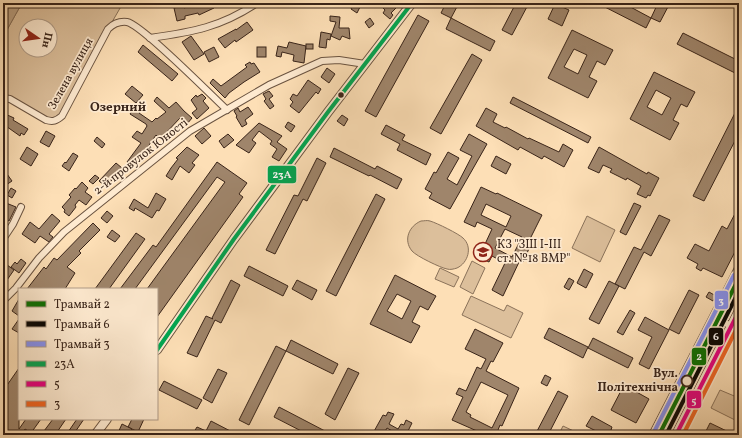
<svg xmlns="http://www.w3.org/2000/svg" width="742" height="438" font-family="Vollkorn,serif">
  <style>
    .green { fill: #dcbf9b; stroke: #8a725a; fill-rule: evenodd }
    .water { fill: #ba9f81; stroke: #866e57 }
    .building { fill: #9f856b; stroke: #392419; fill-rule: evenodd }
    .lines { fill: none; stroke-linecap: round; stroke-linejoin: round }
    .minor-casing { stroke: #6a5340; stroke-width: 8 }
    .tertiary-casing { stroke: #6a5340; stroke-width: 10 }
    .secondary-casing { stroke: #392419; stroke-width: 10 }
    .minor { stroke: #feead0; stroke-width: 6 }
    .tertiary { stroke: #feead0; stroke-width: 8 }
    .secondary { stroke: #feead0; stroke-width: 9 }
    .bus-1-casing { stroke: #feead0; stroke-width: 7 }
    .bus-2-casing { stroke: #feead0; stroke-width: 7 }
    .bus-3-casing { stroke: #feead0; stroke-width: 7 }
    .bus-1 { stroke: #00a651; stroke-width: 4 }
    .bus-2 { stroke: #e5007d; stroke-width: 4 }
    .bus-3 { stroke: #f26522; stroke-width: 4 }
    .tram-1-casing { stroke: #feead0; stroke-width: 7 }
    .tram-2-casing { stroke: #feead0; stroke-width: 7 }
    .tram-3-casing { stroke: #feead0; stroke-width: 7 }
    .tram-1 { stroke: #077000; stroke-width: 4 }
    .tram-2 { stroke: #000; stroke-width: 4 }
    .tram-3 { stroke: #8691f4; stroke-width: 4 }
    .bus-dot { fill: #392419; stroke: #feead0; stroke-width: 1.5 }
    .stop-dot { fill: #feead0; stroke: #392419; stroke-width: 2 }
    .labels { text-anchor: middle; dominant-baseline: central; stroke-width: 3.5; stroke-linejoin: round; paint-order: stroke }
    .street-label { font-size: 12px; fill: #392419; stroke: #feead0 }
    .poi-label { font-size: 12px; fill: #392419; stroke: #feead0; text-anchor: start }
    .stop-label { font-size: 12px; font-weight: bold; fill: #392419; stroke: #feead0; text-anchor: end }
    .neighbourhood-label { font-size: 13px; font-weight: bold; fill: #392419; stroke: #feead0 }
    .line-badge { stroke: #feead0; stroke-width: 1.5 }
    .badge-label { font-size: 11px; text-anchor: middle; font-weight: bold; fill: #fff }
  </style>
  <rect width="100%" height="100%" fill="#fddfb6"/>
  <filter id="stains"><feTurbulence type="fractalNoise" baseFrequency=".005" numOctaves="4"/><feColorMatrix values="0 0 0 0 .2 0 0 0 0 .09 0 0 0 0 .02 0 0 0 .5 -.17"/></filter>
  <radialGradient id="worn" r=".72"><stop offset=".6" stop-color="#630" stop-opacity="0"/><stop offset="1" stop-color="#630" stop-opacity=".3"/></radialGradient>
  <g class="green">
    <path d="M22 3H123L108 29 62 116 51 122 3 98V37ZM26 26H50V50H26Z"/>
    <path d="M587 216 615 230 600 262 572 248Z"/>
    <path d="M421 221C424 221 427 220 430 221 437 223 459 234 463 238 473 247 468 263 457 268 454 269 450 270 447 269 441 268 416 256 412 251 403 240 409 226 421 221Z"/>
    <path d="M472 261 485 268 473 294 460 287Z"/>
    <path d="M440 268 459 277 454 287 435 279Z"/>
    <path d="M739 276V292L731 307 725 304Z"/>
    <path d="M471 296 504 311 507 305 523 313 511 338 462 315Z"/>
    <path d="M707 336 713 339 681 401 683 403 667 435H656Z"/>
    <path d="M720 390 739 398V422L711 408Z"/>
    <path d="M563 426 582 435H563L560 432Z"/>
  </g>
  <path class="water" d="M3 3H22L3 37Z"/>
  <g class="building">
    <path d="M201 3H212L214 8 199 15 198 13 185 16V19L177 21 174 8 184 6V8Z"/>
    <path d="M354 3H362L357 13 351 9Z"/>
    <path d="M378 3H401L391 13 393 15 390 19 383 13 385 10Z"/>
    <path d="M446 3H459L451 18 441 13Z"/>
    <path d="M516 3H529L512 35 502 30Z"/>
    <path d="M597 3H623L651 18 646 28Z"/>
    <path d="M658 3H670L660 22 651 18Z"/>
    <path d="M555 4 569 10 562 26 548 19Z"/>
    <path d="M418 15 429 21 376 117 365 111Z"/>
    <path d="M330 16 340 17 339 28H349L350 39 342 36 340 40 331 36 336 22 330 21Z"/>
    <path d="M370 18 374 24 369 28 365 22Z"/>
    <path d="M451 18 495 41 490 51 446 29Z"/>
    <path d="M247 22 253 30 236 42 235 40 225 48 218 39 236 29V30Z"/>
    <path d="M572 30 613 50 605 65 597 61 589 77 597 81 588 98 548 78ZM574 49 587 55 578 74 564 67Z"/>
    <path d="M321 32 331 34 330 40 327 39 326 48 319 47Z"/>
    <path d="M683 33 739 61V75L677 44Z"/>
    <path d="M191 36 204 54 194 60 182 42Z"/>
    <path d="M289 42 306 46 304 63 293 61 294 55 282 52 281 57 276 56 278 46 287 48Z"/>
    <rect x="306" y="44" width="7" height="5"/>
    <path d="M143 45 178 74 172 81 138 52Z"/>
    <path d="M214 47 219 57 209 62 204 52Z"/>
    <rect x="257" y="47" width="9" height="10"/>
    <path d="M472 54 482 60 441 134 430 128Z"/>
    <path d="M250 62 251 64 254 63 260 72 244 82 229 93 225 98 210 83 213 79 221 86 247 67 245 65Z"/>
    <path d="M327 68 335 74 329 83 321 77Z"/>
    <path d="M654 72 695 92 687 107 681 104 673 120 679 123 670 140 630 119ZM656 90 671 98 662 115 647 107Z"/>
    <path d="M308 80 321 89 318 94 316 92 299 113 290 106 293 102 290 99 293 94 297 96Z"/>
    <path d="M132 86 143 95 136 103 125 94Z"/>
    <path d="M269 91 273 96 269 99 274 106 270 109 264 101 266 99 263 94Z"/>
    <path d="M202 94 206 98 203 101 209 108 197 119 192 113 197 109 191 100 196 95 197 97Z"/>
    <path d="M157 97 169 108 176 102 184 111 192 118 187 124 180 118 164 135 165 137 161 140 156 135 143 154 146 157 143 161 138 157 131 165 127 162 141 143 132 137 137 131 142 134 147 126 146 124 130 114 134 108 140 112 139 113 152 122 156 118 157 119 166 112 154 101Z"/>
    <path d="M513 97 591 137 588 143 510 103Z"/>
    <path d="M739 105V133L704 201 693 196Z"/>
    <path d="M248 107 253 114 245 120 247 124 242 127 236 117 237 116 234 111 238 108 240 112Z"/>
    <path d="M486 108 497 114 493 122 505 128 506 127 528 139 529 138 559 152 563 144 573 150 564 167 544 156 542 159 520 147 518 150 476 126Z"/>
    <path d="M3 113 14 118 13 120 28 129 24 135 21 133 20 136 3 124Z"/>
    <path d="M342 115 348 119 344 126 337 121Z"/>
    <path d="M288 122 295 126 291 132 285 127Z"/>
    <path d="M259 123 282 136 277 142 287 149 279 161 272 157 277 149 270 144 272 141 259 131 252 140 256 143 249 153 236 145Z"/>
    <path d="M386 125 405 135 402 140 431 154 426 165 397 150 400 144 381 134Z"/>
    <path d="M204 128 211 136 202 144 195 136Z"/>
    <path d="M46 131 55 136 49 147 40 142Z"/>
    <path d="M228 134 234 140 224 148 219 141Z"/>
    <path d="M469 134 487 144 450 209 429 198 432 193 425 189 434 172 436 173 448 152 459 158 447 179 457 185 472 156 460 150Z"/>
    <path d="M97 137 105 144 102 148 94 141Z"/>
    <path d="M27 147 38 154 31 166 20 159Z"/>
    <path d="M187 147 199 155 192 163 195 165 189 173 180 166 172 180 166 176 171 168 178 159 176 158Z"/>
    <path d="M599 147 647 174 648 172 659 178 650 196 648 195 646 198 637 194 641 186 627 178 626 180 610 172 612 169 603 165 599 173 588 168Z"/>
    <path d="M334 148 375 169 377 166 402 179 397 189 370 175 369 176 330 157Z"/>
    <path d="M73 153 78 156 69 171 62 166 65 162 66 163Z"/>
    <path d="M496 156 511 164 506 174 491 166Z"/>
    <path d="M317 158 326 163 307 201 303 199 275 254 266 250 294 195 298 196Z"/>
    <path d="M217 162 247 183 239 194 243 197 157 317V289H147L225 182 217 177 135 289H120L153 245 156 247Z"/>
    <path d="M116 163 122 168 106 187 99 181Z"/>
    <path d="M7 174 12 181 6 185 3 182V177Z"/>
    <path d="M95 175 99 178 93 184 89 181Z"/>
    <path d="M82 182 88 188 85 192 92 197 86 205 79 200 75 205 76 207 69 216 64 212 65 210 62 207 71 197 69 195 75 188 76 189Z"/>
    <path d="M481 187 496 194 497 193 542 215 529 241 532 242 523 262 520 260 503 296 492 290 505 263 492 256 489 262 479 257 492 229 477 222 475 227 464 222ZM486 204 511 216 506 227 481 215ZM505 229 522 237 512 257 495 248Z"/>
    <path d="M11 188 16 191 12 198 7 195Z"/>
    <path d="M156 193 166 199 159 211 157 210 152 218 135 208 134 211 129 208 134 199 148 208Z"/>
    <path d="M376 194 385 199 336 296 326 291Z"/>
    <path d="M6 203 16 207 9 221 3 217V212Z"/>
    <path d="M634 203 641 206 626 235 620 232Z"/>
    <path d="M739 206V244L722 277 703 268 701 271 696 268 698 264 687 258 695 244 709 251 722 226 727 229Z"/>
    <path d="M107 211 113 216 107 223 101 218Z"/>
    <path d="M52 214 60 221 49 234 53 237 49 242 40 236 35 243 22 234 30 222 39 229Z"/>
    <path d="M659 215 670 220 651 256 644 252 625 289 615 284 634 247 641 250Z"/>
    <path d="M93 223 100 230 79 251 81 253 67 267 75 273 65 289H27L44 267 46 269 54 258 57 260Z"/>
    <path d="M112 230 120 236 115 242 107 237Z"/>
    <path d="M136 233 145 239 109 289H95Z"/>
    <path d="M21 259 26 263 19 273 11 267 15 262 17 264Z"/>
    <path d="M3 262 14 270 7 280 3 277Z"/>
    <path d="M249 266 288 286 283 296 244 276Z"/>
    <path d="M584 269 593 274 586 288 577 283Z"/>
    <path d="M395 275 436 296 428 310 420 306 412 322 420 326 411 343 370 324ZM397 294 411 301 402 319 387 311Z"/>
    <path d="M569 278 574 281 569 290 564 287Z"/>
    <path d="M231 280 240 285 221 323 215 320 197 357 187 353 206 316 213 319 212 318Z"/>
    <path d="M297 280 317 290 312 300 292 289Z"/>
    <path d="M609 281 619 286 599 324 589 319Z"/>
    <path d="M689 290 699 295 679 334 669 329Z"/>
    <path d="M709 292 716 296 713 301 706 297Z"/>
    <path d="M19 299V316L12 311Z"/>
    <path d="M630 310 635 313 623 335 617 332Z"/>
    <path d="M645 317 669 330 649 369 639 364 652 337 638 330Z"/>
    <path d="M19 319V333L12 329Z"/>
    <path d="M549 328 588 347 583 358 544 338Z"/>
    <path d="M475 329 503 343 493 362 491 361 486 371 519 388 502 426 500 425 496 435H486L452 420 463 397 456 394 459 388 466 391 477 367 481 369 486 359 465 349ZM481 382 508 395 492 428 470 417 471 415 466 412Z"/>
    <path d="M593 338 633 358 628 368 588 348Z"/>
    <path d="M291 340 338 364 333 374 286 351Z"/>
    <path d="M276 346 286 351 249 425 239 420Z"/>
    <path d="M19 368V429L26 419H41L31 433 25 429 21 435H9L3 431V391Z"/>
    <path d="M348 368 359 373 335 420 325 414Z"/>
    <path d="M218 369 227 373 212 403 203 398Z"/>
    <path d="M545 375 551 378 547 386 541 383Z"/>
    <path d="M164 381 202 400 197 409 159 390Z"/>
    <path d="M624 385 649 399 636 423 611 410Z"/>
    <path d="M558 391 568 396 548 435H535Z"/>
    <path d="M279 407 325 431 323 435H309L274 417Z"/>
    <path d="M388 412 394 414 389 424 398 429 401 424 404 425 406 420 412 423 406 435H399L387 428 383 435H372L383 415 386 416Z"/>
    <path d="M592 416 612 427 611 430 620 435H604L586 426Z"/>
    <path d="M53 419H66L55 435H41Z"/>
    <path d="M77 419H84L73 435H66Z"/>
    <path d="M132 419H144L138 432 128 427Z"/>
    <path d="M211 421 238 435H213L206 431Z"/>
    <path d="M710 423 735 435H710L705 433Z"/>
    <path d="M122 424 132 429 128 435H117Z"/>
    <path d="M197 427 206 431 204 435H192Z"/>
  </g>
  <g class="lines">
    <defs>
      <g id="minor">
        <path d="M150 38C193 32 221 27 257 3"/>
        <path d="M3 98 10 99 46 120C53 122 56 121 62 116L108 29C113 24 119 21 127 22 142 25 211 95 227 110"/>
        <path d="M3 239 13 224 21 207"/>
        <path d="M3 301 16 288 39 258 64 232 190 131 269 85 322 61 339 60 365 64"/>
        <path d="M714 317 731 326"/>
        <path d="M652 435 739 266"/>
      </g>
      <g id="tertiary">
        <path d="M731 326 739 330"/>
        <path d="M157 350 234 239 328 112 412 3"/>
        <path d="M95 435 107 419"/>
      </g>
      <path id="secondary" d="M676 435 739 311"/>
    </defs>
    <use href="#minor" class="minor-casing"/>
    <use href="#tertiary" class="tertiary-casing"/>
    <use href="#secondary" class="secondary-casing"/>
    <use href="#minor" class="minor"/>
    <use href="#tertiary" class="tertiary"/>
    <use href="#secondary" class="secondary"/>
    <defs>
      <path id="bus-1" d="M157 350 234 239 328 112 412 3"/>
      <path id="bus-2" d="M676 435 739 311"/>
      <path id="bus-3" d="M683 435 739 324"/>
    </defs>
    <use href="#bus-1" class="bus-1-casing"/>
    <use href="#bus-2" class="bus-2-casing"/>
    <use href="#bus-3" class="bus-3-casing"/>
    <use href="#bus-1" class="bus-1"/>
    <use href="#bus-2" class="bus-2"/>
    <use href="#bus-3" class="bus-3"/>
    <defs>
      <path id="tram-1" d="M659 435 739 278"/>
      <path id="tram-2" d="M666 435 739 291"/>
      <path id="tram-3" d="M654 432 734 275"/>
    </defs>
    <use href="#tram-1" class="tram-1-casing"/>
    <use href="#tram-2" class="tram-2-casing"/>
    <use href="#tram-3" class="tram-3-casing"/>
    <use href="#tram-1" class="tram-1"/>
    <use href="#tram-2" class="tram-2"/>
    <use href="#tram-3" class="tram-3"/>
  </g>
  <defs>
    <symbol id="school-ring" viewBox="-11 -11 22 22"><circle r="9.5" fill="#feead0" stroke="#8f2418" stroke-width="1.5"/><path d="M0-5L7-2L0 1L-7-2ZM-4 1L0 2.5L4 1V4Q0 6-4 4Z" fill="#8f2418"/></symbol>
  </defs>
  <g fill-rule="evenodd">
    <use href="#school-ring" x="472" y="241" width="22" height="22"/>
  </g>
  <circle class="bus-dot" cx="341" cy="95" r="3.5"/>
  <circle class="stop-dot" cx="687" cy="381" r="5.5"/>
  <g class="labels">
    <g class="street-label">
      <text transform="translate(71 74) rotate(-61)">Зелена вулиця</text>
      <text transform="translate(141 157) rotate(-38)">2-й провулок Юності</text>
    </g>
    <g class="poi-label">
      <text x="497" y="245">КЗ "ЗШ І-ІІІ<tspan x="497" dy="14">ст. №18 ВМР"</tspan></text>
    </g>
    <g class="stop-label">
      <text x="678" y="374">Вул.<tspan x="678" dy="14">Політехнічна</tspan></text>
    </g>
    <g class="neighbourhood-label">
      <text x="118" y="108">Озерний</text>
    </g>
  </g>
  <g class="line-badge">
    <rect x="267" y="165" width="30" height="19" rx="4" fill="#00a651"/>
    <rect x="714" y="290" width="15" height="20" rx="4" fill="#8691f4"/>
    <rect x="708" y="327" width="16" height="19" rx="4" fill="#000"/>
    <rect x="691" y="347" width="16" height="19" rx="4" fill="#077000"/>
    <rect x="686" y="390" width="16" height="19" rx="4" fill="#e5007d"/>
  </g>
  <g class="badge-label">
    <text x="282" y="178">23А</text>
    <text x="721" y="304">3</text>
    <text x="716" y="340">6</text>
    <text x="699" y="360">2</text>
    <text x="694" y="404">5</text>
  </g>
  <rect width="742" height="438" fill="none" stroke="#fddfb6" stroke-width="16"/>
  <rect x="4" y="4" width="734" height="430" fill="none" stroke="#392419" stroke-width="2"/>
  <rect x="8" y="8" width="726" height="422" fill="none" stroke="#392419"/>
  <rect x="18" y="288" width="140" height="132" fill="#feead0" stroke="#af9b87"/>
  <rect x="26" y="301" width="20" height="6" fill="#077000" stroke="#af9b87"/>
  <text x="54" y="308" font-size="12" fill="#392419">Трамвай 2</text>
  <rect x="26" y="321" width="20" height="6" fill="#000000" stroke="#af9b87"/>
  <text x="54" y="328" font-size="12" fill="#392419">Трамвай 6</text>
  <rect x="26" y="341" width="20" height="6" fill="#8691f4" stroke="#af9b87"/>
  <text x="54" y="348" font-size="12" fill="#392419">Трамвай 3</text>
  <rect x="26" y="361" width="20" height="6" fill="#00a651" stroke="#af9b87"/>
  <text x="54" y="368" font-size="12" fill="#392419">23А</text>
  <rect x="26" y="381" width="20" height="6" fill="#e5007d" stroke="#af9b87"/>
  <text x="54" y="388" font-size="12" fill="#392419">5</text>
  <rect x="26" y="401" width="20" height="6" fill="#f26522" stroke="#af9b87"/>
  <text x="54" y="408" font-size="12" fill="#392419">3</text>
  <g transform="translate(38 38) rotate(103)"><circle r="19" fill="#feead0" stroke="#af9b87"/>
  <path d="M0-3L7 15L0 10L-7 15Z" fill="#8f2418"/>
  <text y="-6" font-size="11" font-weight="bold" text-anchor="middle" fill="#392419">Пн</text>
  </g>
  <rect width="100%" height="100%" filter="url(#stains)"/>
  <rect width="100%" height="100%" fill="url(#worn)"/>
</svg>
